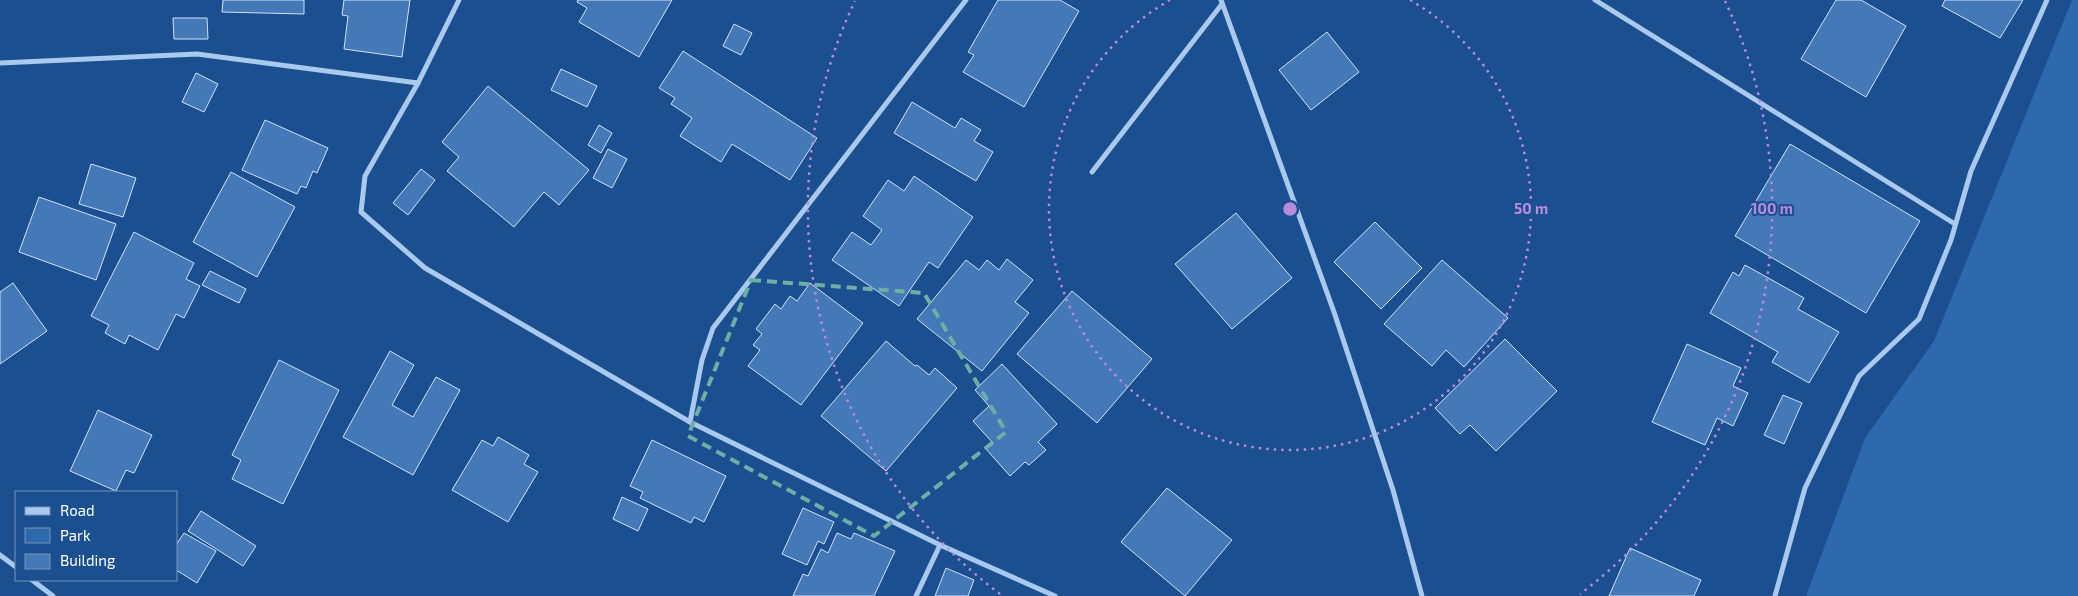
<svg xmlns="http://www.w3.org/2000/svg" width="2078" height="596" font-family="'Exo 2',sans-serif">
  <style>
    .green { fill: #2e69ad }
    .building { fill: #4478b7; stroke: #cfe3fa }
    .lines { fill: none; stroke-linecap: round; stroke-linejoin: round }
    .minor { stroke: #a9c9ee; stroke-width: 5 }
    .marked { fill: none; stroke: #6fada8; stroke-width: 4; stroke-dasharray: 10 6; stroke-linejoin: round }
    .ring { fill: none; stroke: #b68bdc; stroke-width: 2.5; stroke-dasharray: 2.5 5 }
    .centre { fill: #b68bdc; stroke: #1b4f8f; stroke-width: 2.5 }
    .ring-label { font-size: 15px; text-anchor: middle; font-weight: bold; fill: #b68bdc; stroke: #1b4f8f; stroke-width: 4; stroke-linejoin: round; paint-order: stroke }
  </style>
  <rect width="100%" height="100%" fill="#1b4f8f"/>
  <path class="green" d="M2072 0H2078V596H1806L1865 438 1934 341Z"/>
  <g class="building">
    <path d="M223 0H304V14L222 12Z"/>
    <path d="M344 0H410L402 57 344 49 348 16 342 15Z"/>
    <path d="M578 0H672L639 57 579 22 587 8 577 2Z"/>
    <path d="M998 0H1060L1079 11 1024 107 963 72 974 55 968 52Z"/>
    <path d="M1836 0H1861L1906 26 1866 97 1801 59Z"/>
    <path d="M1945 0H2023L2000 38 1942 6Z"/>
    <path d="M173 18H207L208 39H174Z"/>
    <path d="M734 24 752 33 741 55 723 46Z"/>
    <path d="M1327 32 1359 72 1311 110 1279 70Z"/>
    <path d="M683 51 817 138 790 180 732 144 721 162 680 136 692 118 671 104 675 98 659 88Z"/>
    <path d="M561 69 597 86 587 107 551 90Z"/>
    <path d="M196 73 218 84 204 112 182 102Z"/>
    <path d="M488 86 589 170 559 205 544 192 514 227 447 171 459 157 442 142Z"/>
    <path d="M912 102 955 128 961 118 981 130 974 141 993 152 976 181 894 133Z"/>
    <path d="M265 120 328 148 317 173 313 171 306 188 301 186 297 194 242 170Z"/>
    <path d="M599 125 612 133 601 153 588 145Z"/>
    <path d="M1790 144 1920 221 1866 313 1735 236Z"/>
    <path d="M608 149 627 159 612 188 593 178Z"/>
    <path d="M91 164 136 178 123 217 79 204Z"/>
    <path d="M421 169 435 180 408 215 393 203Z"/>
    <path d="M231 172 295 207 257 277 193 242Z"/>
    <path d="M914 176 973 217 938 268 929 262 899 306 832 260 852 232 871 245 882 230 863 216 888 180 904 191Z"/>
    <path d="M39 197 116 224 96 280 19 252Z"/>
    <path d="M1236 213 1292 278 1232 329 1175 264Z"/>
    <path d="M1375 222 1422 268 1381 309 1334 262Z"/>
    <path d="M134 232 194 263 186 279 200 286 184 318 176 314 158 350 129 335 125 344 105 333 109 325 91 316Z"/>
    <path d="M1007 259 1033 280 1015 302 1029 313 982 371 917 319 966 260 979 270 987 260 999 270Z"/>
    <path d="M1442 260 1508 318 1464 367 1446 350 1432 366 1384 324Z"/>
    <path d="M1745 265 1804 298 1798 309 1839 332 1809 383 1772 362 1778 352 1710 313 1733 272 1739 276Z"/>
    <path d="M210 271 246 289 239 303 202 285Z"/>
    <path d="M13 283 47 331 0 364V292Z"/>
    <path d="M810 283 863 323 801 405 748 366 760 350 753 345 762 334 756 329 775 304 781 309 790 296 797 301Z"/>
    <path d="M1072 291 1152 359 1097 423 1017 354Z"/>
    <path d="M1505 339 1557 391 1496 451 1470 425 1460 434 1435 408Z"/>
    <path d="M886 341 915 366 917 365 929 375 935 368 957 388 886 471 821 416Z"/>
    <path d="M1687 344 1741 368 1733 386 1748 393 1733 426 1717 418 1705 445 1652 422Z"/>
    <path d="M390 351 414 365 392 405 413 417 436 377 460 390 413 475 343 437Z"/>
    <path d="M279 360 339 390 283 504 232 479 241 460 232 455Z"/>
    <path d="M1002 364 1057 424 1038 442 1046 450 1029 465 1025 462 1010 476 986 449 993 443 973 421 989 406 975 390Z"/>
    <path d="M1783 395 1802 403 1784 444 1764 435Z"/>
    <path d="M98 410 152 435 134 473 126 470 116 491 70 471Z"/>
    <path d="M498 437 529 455 524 464 538 472 508 522 452 490 482 440 493 446Z"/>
    <path d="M652 440 726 476 704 522 694 517 691 523 640 498 643 492 630 486Z"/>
    <path d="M1167 488 1232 540 1185 596 1121 542Z"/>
    <path d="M622 497 648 509 638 531 613 519Z"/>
    <path d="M803 508 834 522 824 544 818 541 807 565 782 554Z"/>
    <path d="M201 511 256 546 243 566 188 531Z"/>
    <path d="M184 533 216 551 197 583 176 570V545Z"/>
    <path d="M837 533 851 539 854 533 895 551 874 596H793L803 574 808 576 821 549 828 553Z"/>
    <path d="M1630 548 1701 580 1694 596H1609Z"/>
    <path d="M946 568 974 580 968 596H935Z"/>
  </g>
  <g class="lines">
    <g class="minor">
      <path d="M459 0 418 83 365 176 361 212 425 268 690 422 940 545 916 596"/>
      <path d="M1221 0 1334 312 1393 490 1422 596"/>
      <path d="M1595 0 1955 224"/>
      <path d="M0 63 197 54 418 83"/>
      <path d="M1092 172 1222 4"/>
      <path d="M690 422 702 360 713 328 966 0"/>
      <path d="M940 545 1055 596"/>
      <path d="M0 555 16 567"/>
      <path d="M32 580 53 596"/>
      <path d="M1775 596 1805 488 1859 376 1919 319 1951 240 1971 171 2047 0"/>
    </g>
  </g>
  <path class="marked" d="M751 280 924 293 1006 432 874 536 688 436Z"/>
  <g class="ring">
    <path d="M1410 0A241 241 0 1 1 1170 0"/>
    <path d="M1000 594A482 482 0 0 1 855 1M1725 1A482 482 0 0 1 1580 594"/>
  </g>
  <circle cx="1290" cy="209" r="8" class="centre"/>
  <g class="ring-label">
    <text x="1531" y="214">50 m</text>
    <text x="1772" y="214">100 m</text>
  </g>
  <rect x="15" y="491" width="162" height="90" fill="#1b4f8f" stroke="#7695bc"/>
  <rect x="25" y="507" width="25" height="8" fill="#a9c9ee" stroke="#7695bc"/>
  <text x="60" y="516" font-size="15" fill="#ffffff">Road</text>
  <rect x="25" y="528" width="25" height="15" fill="#2e69ad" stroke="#7695bc"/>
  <text x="60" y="541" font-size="15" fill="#ffffff">Park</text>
  <rect x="25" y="554" width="25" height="15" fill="#4478b7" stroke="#7695bc"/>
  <text x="60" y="566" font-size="15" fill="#ffffff">Building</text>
</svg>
